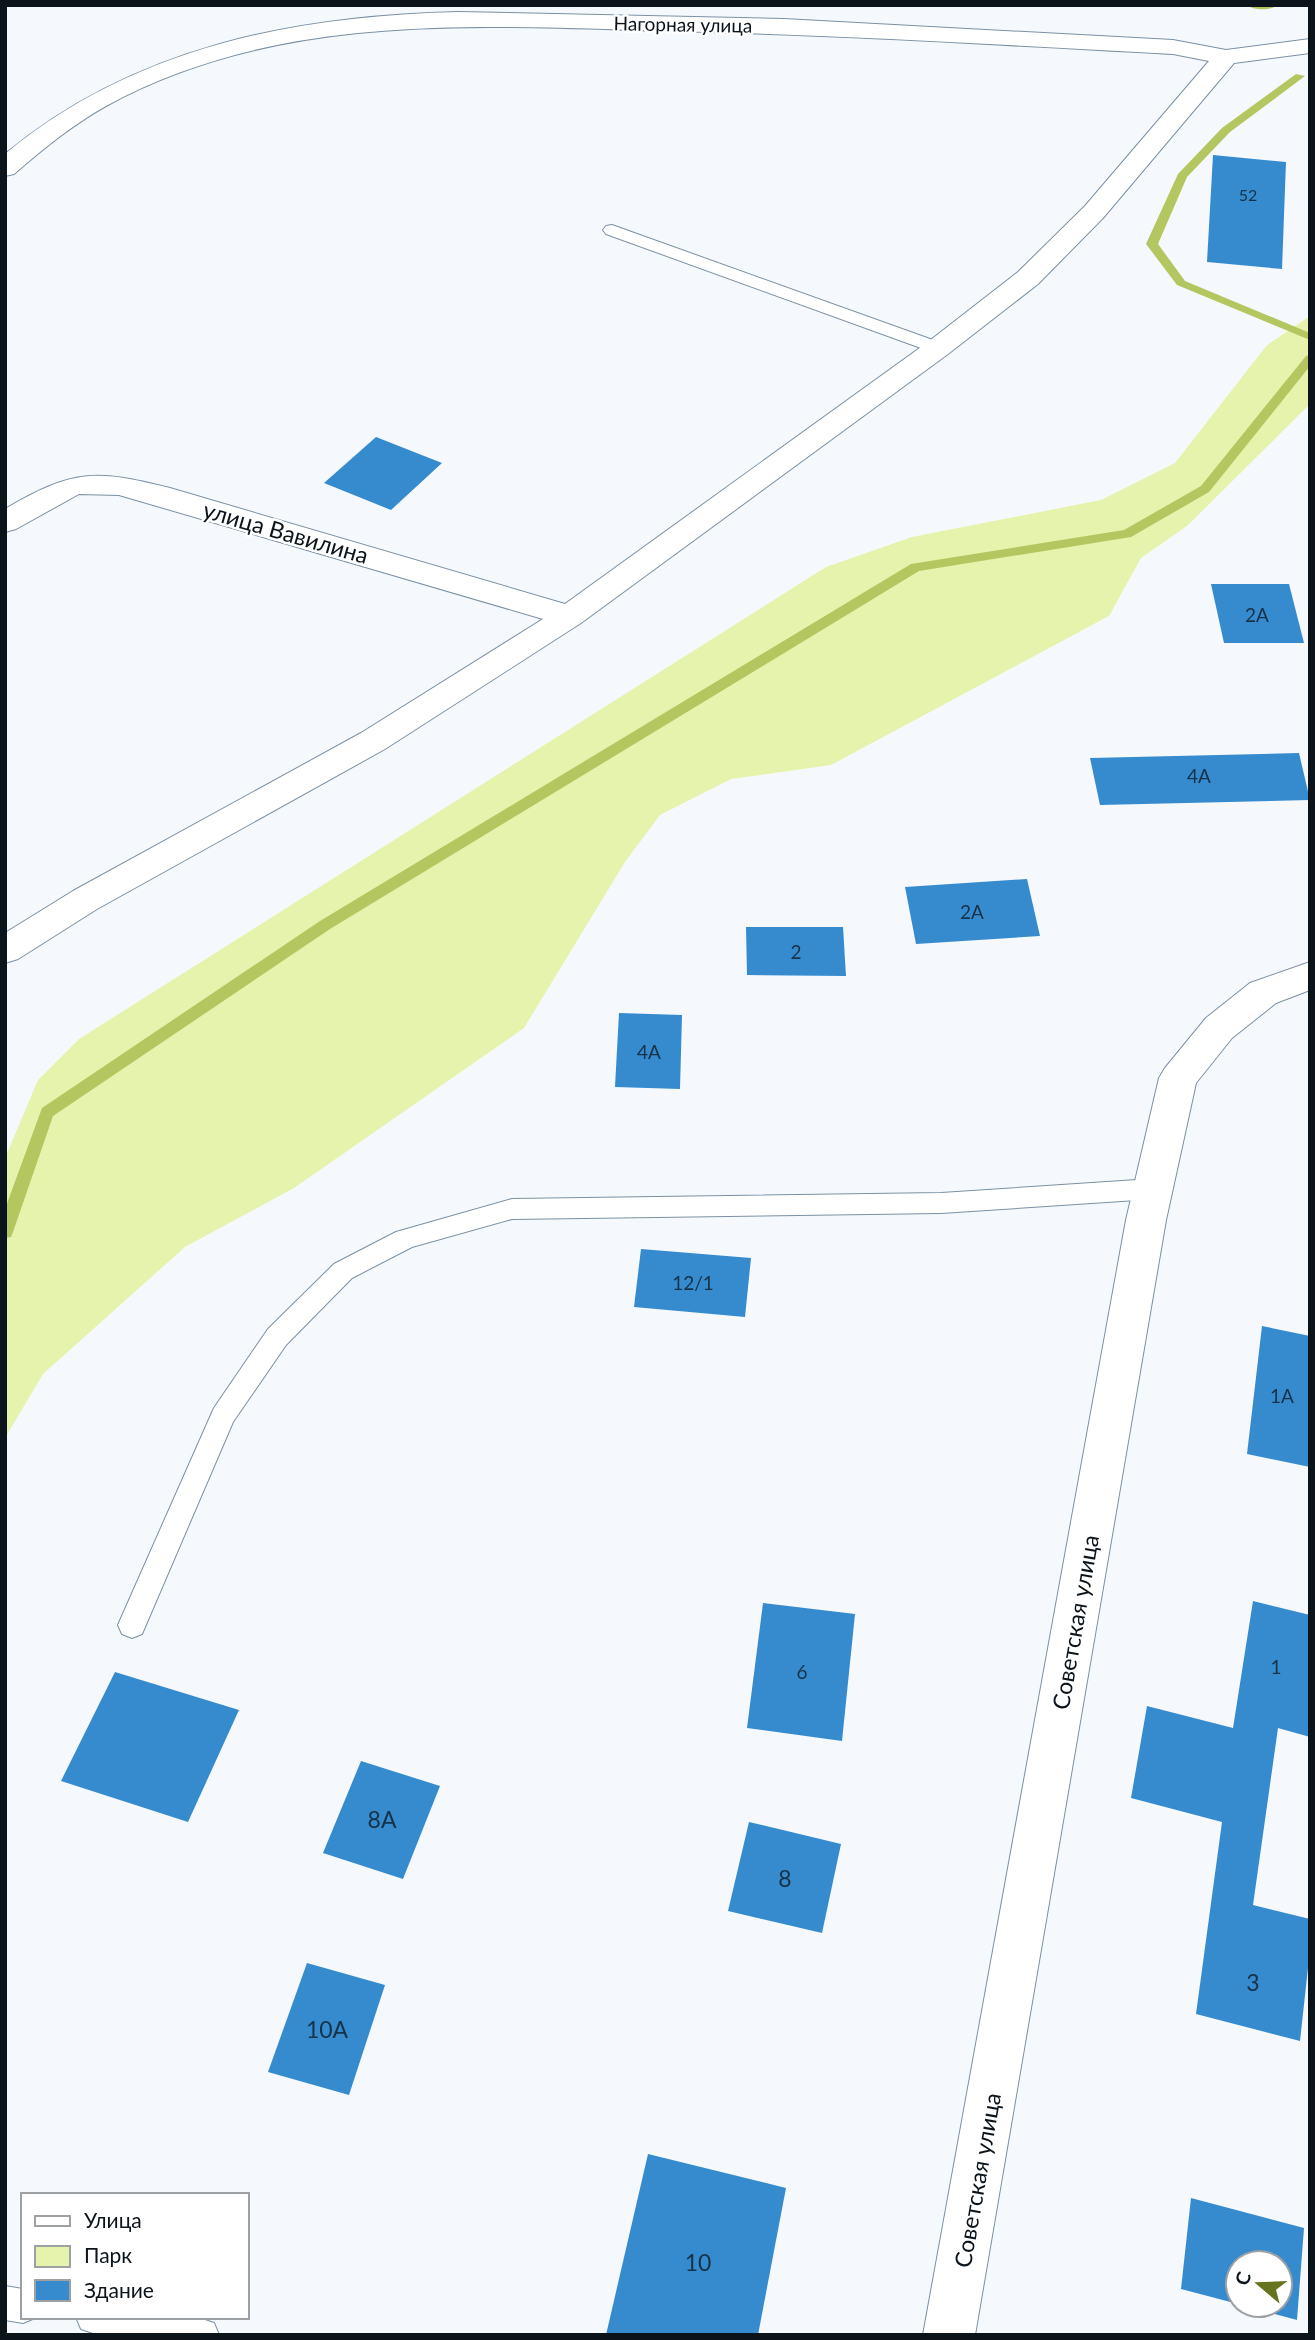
<svg xmlns="http://www.w3.org/2000/svg" width="1315" height="2340" font-family="Lato,sans-serif">
  <style>
    .green { fill: #e5f3ac }
    .lines { fill: none; stroke-linecap: round; stroke-linejoin: round }
    .stream { fill: #b4c660; fill-rule: evenodd }
    .building { fill: #368bce }
    .lane-casing { stroke: #7b90a4; stroke-width: 2 }
    .street-casing { stroke: #7b90a4; stroke-width: 2 }
    .lane { fill: #fff; fill-rule: evenodd }
    .street { fill: #fff; fill-rule: evenodd }
    .labels { text-anchor: middle; dominant-baseline: central; stroke-width: 5; stroke-linejoin: round; paint-order: stroke }
    .far-number-label { font-size: 16px; fill: #163248 }
    .far-street-label { font-size: 19px; fill: #0c141b; stroke: #fff }
    .number-label { font-size: 19px; fill: #163248 }
    .street-label { font-size: 23px; fill: #0c141b; stroke: #fff }
    .near-number-label { font-size: 23px; fill: #163248 }
  </style>
  <rect width="100%" height="100%" fill="#f5f9fe"/>
  <path class="green" d="M1310 316V404L1187 526 1141 558 1109 616 831 765 731 779 660 815 625 862 524 1028 294 1188 185 1247 43 1374 5 1438V1158L38 1080 79 1039 826 567 912 537 1101 500 1175 463 1267 345Z"/>
  <g class="lines">
    <g class="stream">
      <path d="M1246 5H1275L1276 6C1269 11 1253 10 1246 5Z"/>
      <path d="M1296 74 1305 76 1230 132 1187 177 1158 244 1185 281 1310 333V340L1177 285 1146 244 1178 174 1222 128Z"/>
      <path d="M1310 355V366L1209 492 1131 537 919 571 330 929 53 1116 13 1232 11 1237 5 1238V1209L42 1108 320 921 911 564 1124 530 1201 486 1306 356Z"/>
    </g>
  </g>
  <g class="building">
    <path d="M1213 155 1286 162 1282 269 1207 262Z"/>
    <path d="M376 437 442 463 391 510 324 483Z"/>
    <path d="M1211 584H1289L1304 643H1224Z"/>
    <path d="M1299 753 1310 800 1100 805 1090 758Z"/>
    <path d="M1027 879 1040 936 916 944 905 887Z"/>
    <path d="M746 927H843L846 976 747 975Z"/>
    <path d="M619 1013 682 1015 680 1089 615 1087Z"/>
    <path d="M641 1249 751 1258 745 1317 634 1307Z"/>
    <path d="M1262 1326 1310 1336V1467L1247 1454Z"/>
    <path d="M1253 1601 1310 1615V1737L1278 1728 1253 1905 1310 1919V1950L1300 2041 1196 2014 1222 1822 1131 1798 1147 1706 1233 1728Z"/>
    <path d="M763 1603 855 1614 842 1741 747 1728Z"/>
    <path d="M115 1672 239 1710 188 1822 61 1781Z"/>
    <path d="M361 1761 440 1786 403 1879 323 1853Z"/>
    <path d="M749 1822 841 1844 822 1933 728 1911Z"/>
    <path d="M307 1963 385 1985 349 2095 268 2072Z"/>
    <path d="M648 2154 786 2188 758 2335H606Z"/>
    <path d="M1191 2198 1304 2228 1297 2320 1241 2305H1280V2263H1238V2304L1181 2289Z"/>
  </g>
  <g class="lines">
    <defs>
      <g id="lane">
        <path d="M612 225 944 344 947 348 938 353 932 352 606 234 603 230 606 226Z"/>
        <path d="M1152 1179 1161 1182 1164 1189 1161 1196 1152 1199 941 1213 512 1219 412 1247 352 1278 286 1345 233 1422 142 1634 132 1638 122 1634 118 1625 214 1408 268 1329 334 1264 396 1232 512 1199 941 1193Z"/>
        <path d="M5 2286 23 2289V2317L35 2318 23 2323 5 2320Z"/>
        <path d="M76 2317H196L214 2323 219 2335H99L81 2329Z"/>
      </g>
      <g id="street">
        <path d="M458 12 784 19 1173 40 1226 50 1310 39V53L1234 63 1103 218 1038 284 948 354 581 623 385 749 97 909 18 959 5 963V933L73 891 361 733 543 619 119 495 79 494 16 529 5 532V509C73 469 95 469 170 488L565 604 928 342 1018 272 1085 206 1209 61 1173 54C1005 45 838 35 669 31 479 26 279 11 106 106 72 125 43 149 14 174L5 176V154C134 47 294 16 458 12Z"/>
        <path d="M1310 962V990L1276 1003 1232 1038 1196 1083 1166 1220 975 2335H923L1126 1220 1159 1078 1165 1068 1206 1018 1250 983Z"/>
      </g>
    </defs>
    <use href="#lane" class="lane-casing"/>
    <use href="#street" class="street-casing"/>
    <use href="#lane" class="lane"/>
    <use href="#street" class="street"/>
  </g>
  <g class="labels">
    <g class="far-number-label">
      <text x="1248" y="194">52</text>
    </g>
    <g class="far-street-label">
      <text transform="translate(683 24) rotate(1)">Нагорная улица</text>
    </g>
    <g class="number-label">
      <text x="1257" y="614">2А</text>
      <text x="1199" y="775">4А</text>
      <text x="972" y="911">2А</text>
      <text x="796" y="951">2</text>
      <text x="649" y="1051">4А</text>
      <text x="693" y="1282">12/1</text>
      <text x="1282" y="1395">1А</text>
      <text x="1276" y="1666">1</text>
      <text x="802" y="1671">6</text>
    </g>
    <g class="street-label">
      <text transform="translate(286 532) rotate(16)">улица Вавилина</text>
      <text transform="translate(1075 1622) rotate(-80)">Советская улица</text>
      <text transform="translate(977 2180) rotate(-80)">Советская улица</text>
    </g>
    <g class="near-number-label">
      <text x="382" y="1819">8А</text>
      <text x="785" y="1878">8</text>
      <text x="1253" y="1982">3</text>
      <text x="327" y="2029">10А</text>
      <text x="698" y="2262">10</text>
    </g>
  </g>
  <rect width="1315" height="2340" fill="none" stroke="#0c141b" stroke-width="14"/>
  <rect x="21" y="2193" width="228" height="126" fill="#ffffff" stroke="#9ea1a4" stroke-width="2"/>
  <rect x="35" y="2216" width="35" height="10" fill="#ffffff" stroke="#9ea1a4" stroke-width="2"/>
  <text x="84" y="2228" font-size="21" fill="#0c141b">Улица</text>
  <rect x="35" y="2246" width="35" height="21" fill="#e5f3ac" stroke="#9ea1a4" stroke-width="2"/>
  <text x="84" y="2263" font-size="21" fill="#0c141b">Парк</text>
  <rect x="35" y="2280" width="35" height="21" fill="#368bce" stroke="#9ea1a4" stroke-width="2"/>
  <text x="84" y="2298" font-size="21" fill="#0c141b">Здание</text>
  <g transform="translate(1259 2284) rotate(289)"><circle r="33" fill="#ffffff" stroke="#9ea1a4" stroke-width="2"/>
  <path d="M0-5L12 26L0 18L-12 26Z" fill="#67741f"/>
  <text y="-10" font-size="19" font-weight="bold" text-anchor="middle" fill="#0c141b">С</text>
  </g>
</svg>
